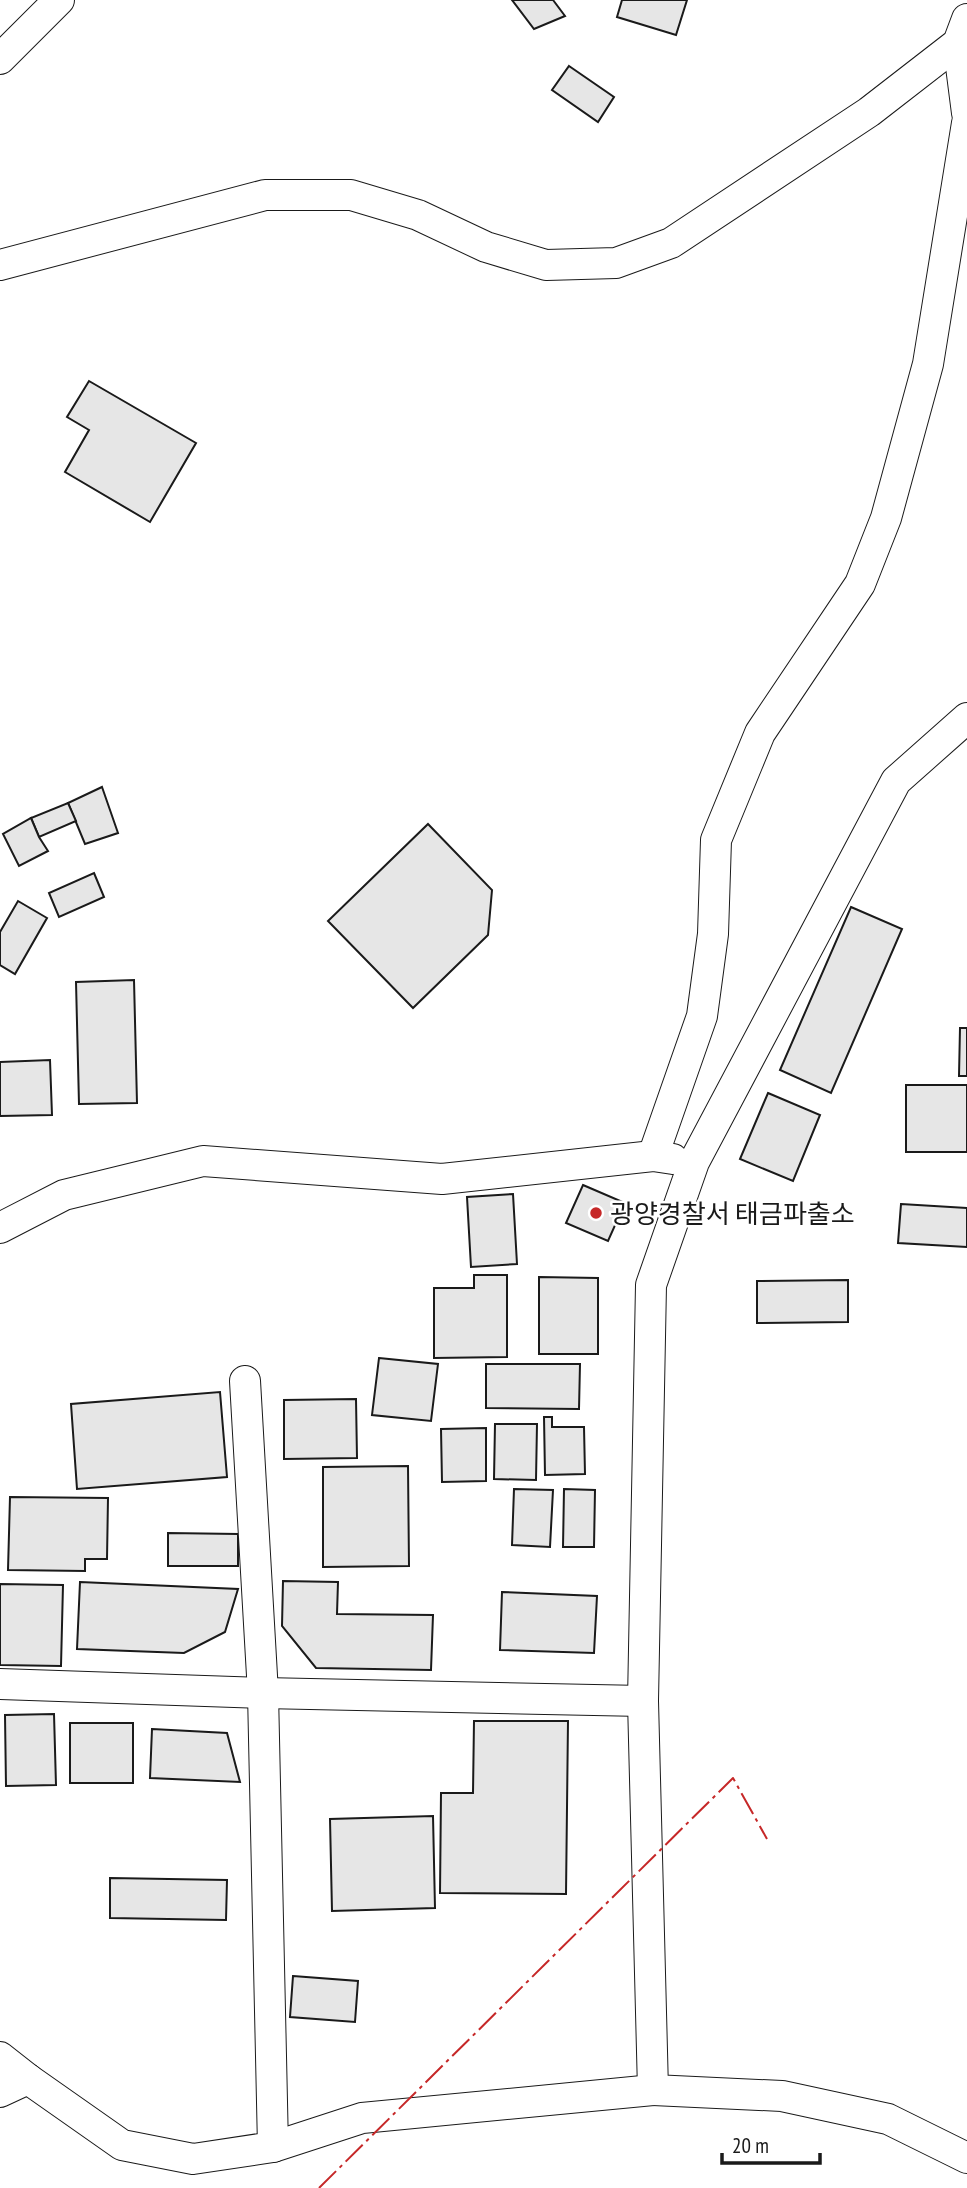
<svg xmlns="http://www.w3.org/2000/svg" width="967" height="2188" font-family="'PT Sans Narrow','Noto Sans KR',sans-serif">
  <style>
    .building { fill: #e6e6e6; stroke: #1a1a1a; stroke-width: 2 }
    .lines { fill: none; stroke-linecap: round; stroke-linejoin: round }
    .street-casing { stroke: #1a1a1a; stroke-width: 32 }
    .street { stroke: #fff; stroke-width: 30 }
    .power { stroke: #c62828; stroke-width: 2; stroke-dasharray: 24 5 3.5 5; stroke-linecap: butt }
    .poi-dot { fill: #c62828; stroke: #fff; stroke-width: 2.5 }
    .labels { text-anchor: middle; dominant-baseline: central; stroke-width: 5; stroke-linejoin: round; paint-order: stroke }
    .poi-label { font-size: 26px; fill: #1a1a1a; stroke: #fff; text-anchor: start }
  </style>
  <rect width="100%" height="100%" fill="#fff"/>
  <g class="building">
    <path d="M512 0H553L565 16 534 29Z"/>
    <path d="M622 0H687L676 35 617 17Z"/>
    <path d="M569 66 614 97 598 122 552 90Z"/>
    <path d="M89 381 196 443 150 522 65 472 89 430 67 417Z"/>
    <path d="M102 787 118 833 85 844 68 803Z"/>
    <path d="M68 803 76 821 39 837 31 818Z"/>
    <path d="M31 818 39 837 48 851 19 866 3 834Z"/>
    <path d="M428 824 492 890 488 935 413 1008 328 921Z"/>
    <path d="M94 873 104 897 59 917 49 893Z"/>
    <path d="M18 901 47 918 15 974 0 965V932Z"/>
    <path d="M851 907 902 929 831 1093 780 1070Z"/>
    <path d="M134 980 137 1103 79 1104 76 982Z"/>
    <path d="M960 1028H967V1076H959Z"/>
    <path d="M50 1060 52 1115 0 1116V1062Z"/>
    <rect x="906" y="1085" width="61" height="67"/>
    <path d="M768 1093 820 1115 793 1181 740 1159Z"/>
    <path d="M583 1185 625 1203 608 1241 566 1223Z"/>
    <path d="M513 1194 517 1264 471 1267 467 1197Z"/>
    <path d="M901 1204 967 1208V1247L898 1243Z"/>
    <path d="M474 1275H507V1357L434 1358V1288H474Z"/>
    <path d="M539 1277 598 1278V1354H539Z"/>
    <path d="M848 1280V1322L757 1323V1281Z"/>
    <path d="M379 1358 438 1364 431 1421 372 1415Z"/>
    <path d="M486 1364H580L579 1409 486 1408Z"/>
    <path d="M220 1392 227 1477 77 1489 71 1404Z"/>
    <path d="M356 1399 357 1458 284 1459V1400Z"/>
    <path d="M544 1417H552V1427H584L585 1474 545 1475Z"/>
    <path d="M495 1424H537L536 1480 494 1479Z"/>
    <path d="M486 1428V1481L442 1482 441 1429Z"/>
    <path d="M408 1466 409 1566 323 1567V1467Z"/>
    <path d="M514 1489 553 1490 550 1547 512 1545Z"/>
    <path d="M564 1489 595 1490 594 1547H563Z"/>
    <path d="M10 1497 108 1498 107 1559H85V1571L8 1570Z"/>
    <path d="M168 1533 238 1534V1566H168Z"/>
    <path d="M283 1581 338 1582 337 1614 433 1615 431 1670 316 1668 282 1626Z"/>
    <path d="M80 1582 238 1589 225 1632 184 1653 77 1649Z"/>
    <path d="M0 1584 63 1585 61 1666 0 1665Z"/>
    <path d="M502 1592 597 1596 594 1653 500 1650Z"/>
    <path d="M54 1714 56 1785 6 1786 5 1715Z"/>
    <path d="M474 1721H568L566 1894 440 1893 441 1793H473Z"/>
    <rect x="70" y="1723" width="63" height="60"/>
    <path d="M152 1729 227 1733 240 1782 150 1778Z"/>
    <path d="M433 1816 435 1908 332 1911 330 1819Z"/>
    <path d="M110 1878 227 1880 226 1920 110 1918Z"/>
    <path d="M293 1976 358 1981 355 2022 290 2017Z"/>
  </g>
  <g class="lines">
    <defs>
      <g id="street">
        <path d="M958 43 967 113"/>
        <path d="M0 59 59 0"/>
        <path d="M0 265 265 195H351L418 215 486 247 546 265 616 263 671 243 869 112 958 43 967 19"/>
        <path d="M967 718 896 781 694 1162 651 1285 643 1701 653 2090 782 2096 888 2119 967 2158"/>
        <path d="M653 1156 702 1016 713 934 716 840 760 733 860 584 886 518 928 364 967 123"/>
        <path d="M0 1228 64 1195 203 1161 442 1179 653 1156 673 1159"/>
        <path d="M245 1381 263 1693 273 2147"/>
        <path d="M0 1684 263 1693 643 1701"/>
        <path d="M0 2057 28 2079 122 2145 193 2159 273 2147 362 2118 653 2090"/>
        <path d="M0 2092 28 2079"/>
      </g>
    </defs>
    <use href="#street" class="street-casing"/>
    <use href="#street" class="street"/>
    <path class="power" d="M319 2188 733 1778 767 1839"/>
  </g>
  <circle class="poi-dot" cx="596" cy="1213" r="7"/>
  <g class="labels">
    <g class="poi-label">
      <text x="610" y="1213">광양경찰서 태금파출소</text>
    </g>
  </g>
  <path d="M722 2153v10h98v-10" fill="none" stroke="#1a1a1a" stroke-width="3.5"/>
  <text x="732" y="2153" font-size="21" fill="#1a1a1a" stroke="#ffffff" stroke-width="5" paint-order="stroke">20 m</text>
</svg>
